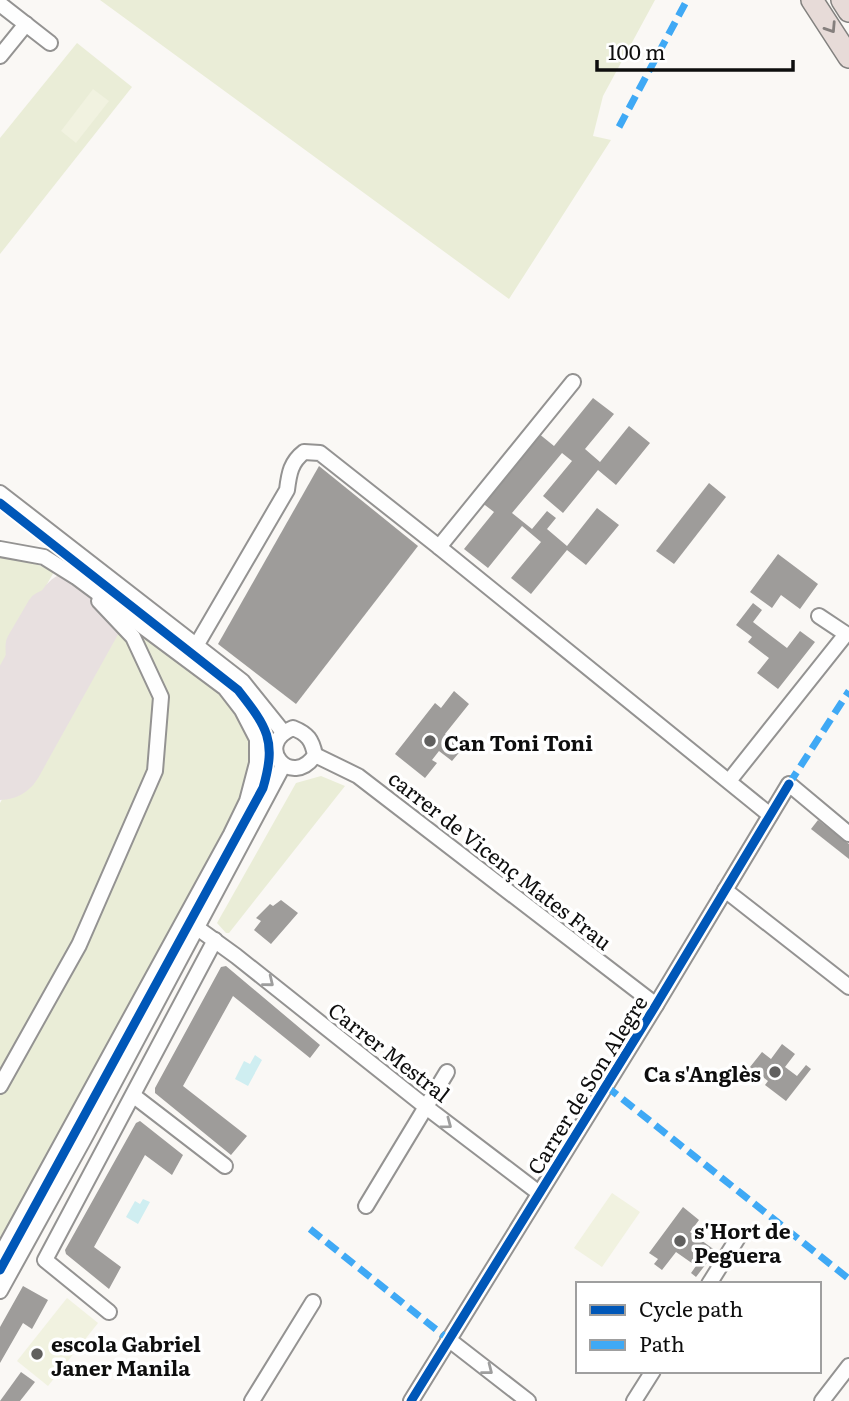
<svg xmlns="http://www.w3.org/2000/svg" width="849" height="1401" font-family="Literata,serif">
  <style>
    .green { fill: #eaedd7 }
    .pitch { fill: #f1f2e0 }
    .water { fill: #cfeef1 }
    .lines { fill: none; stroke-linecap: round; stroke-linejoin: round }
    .taxiway { stroke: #e8e0e0; stroke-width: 35 }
    .runway { stroke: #e8e0e0; stroke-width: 88 }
    .building { fill: #9e9c9a }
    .minor-casing { stroke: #949392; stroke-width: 18 }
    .highway-casing { stroke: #82817f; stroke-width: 24 }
    .minor { stroke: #fefefe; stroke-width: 14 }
    .highway { stroke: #e7dbd8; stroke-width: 21 }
    .quiet { stroke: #3fa9f5; stroke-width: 7; stroke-dasharray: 14 7; stroke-linecap: butt }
    .cycleway-casing { stroke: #fff; stroke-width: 13 }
    .cycleway { stroke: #0057b8; stroke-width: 9 }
    .oneway { stroke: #857f7d }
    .oneway2 { stroke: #9e9e9e }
    .poi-dot { fill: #61605f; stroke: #fff; stroke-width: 2.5 }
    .labels { text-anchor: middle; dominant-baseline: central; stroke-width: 7; stroke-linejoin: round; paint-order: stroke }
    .poi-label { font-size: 21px; font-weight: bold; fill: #0e0e0e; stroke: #fff; text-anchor: start }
    .street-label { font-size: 21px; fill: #0e0e0e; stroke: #fff }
  </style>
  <rect width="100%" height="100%" fill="#faf8f5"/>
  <g class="green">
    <path d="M100 0H655L603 96 593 136 611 140 509 299Z"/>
    <path d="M77 43 132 87 0 254V138Z"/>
    <path d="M0 555 21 557 54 572 14 641 15 686 0 712Z"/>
    <path d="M111 607 205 672 257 739 247 801 0 1253V803Z"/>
    <path d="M321 776 345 786 229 933H226L217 923 296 783Z"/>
  </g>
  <g class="pitch">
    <path d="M93 89 109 101 76 143 61 131Z"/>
    <path d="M612 1193 640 1212 602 1267 574 1248Z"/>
    <path d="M67 1298 98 1323 48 1386 17 1361Z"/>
  </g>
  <g class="water">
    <path d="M255 1055 262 1060 248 1086 235 1079 244 1061 250 1064Z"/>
    <path d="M143 1199 150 1202 138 1224 126 1217 135 1201 140 1204Z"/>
  </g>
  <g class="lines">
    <path class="taxiway" d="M0 752 46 672 74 651 83 638V621L79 613 68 605 54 604 44 609 23 645 24 698 21 714"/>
    <path class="runway" d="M0 756 79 614"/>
  </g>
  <g class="building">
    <path d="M593 398 614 414 585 449 600 462 629 426 650 443 616 485 598 470 563 513 543 496 572 461 562 453 512 513 532 529 547 511 556 518 547 529 567 546 597 508 619 525 586 565 567 550 531 594 511 578 541 542 522 526 488 568 464 549 494 512 481 502 538 433 554 446Z"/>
    <path d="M319 466 418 546 296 704 218 644Z"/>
    <path d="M709 483 726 497 674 564 656 551Z"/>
    <path d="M778 554 818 584 800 609 781 595 772 608 750 592Z"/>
    <path d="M753 603 762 610 753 622 787 648 800 631 815 642 778 689 757 673 769 658 748 642 752 637 736 625Z"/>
    <path d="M454 691 469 704 445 734 463 748 452 761 439 751 432 760 437 763 425 778 395 754 435 703 441 708Z"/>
    <path d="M818 820 849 844V859L811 829Z"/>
    <path d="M281 900 298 913 271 944 254 930 261 921 256 918 270 904 273 906Z"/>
    <path d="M226 966 320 1045 310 1058 233 996 183 1086 247 1136 231 1155 155 1093V1088L221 967Z"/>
    <path d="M782 1044 795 1054 785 1067 797 1076 806 1065 811 1069 786 1101 765 1085 768 1081 750 1067 762 1052 771 1059Z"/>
    <path d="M140 1121 183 1155 172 1175 145 1155 94 1247 121 1267 109 1289 66 1254 65 1250 136 1123Z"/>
    <path d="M683 1207 699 1220 690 1232 716 1251 696 1277 691 1273 696 1266 676 1252 662 1270 654 1264 658 1259 649 1253Z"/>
    <path d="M23 1286 48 1300 32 1329 23 1323 0 1363V1327Z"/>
    <path d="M21 1372 35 1382 20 1401H0Z"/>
  </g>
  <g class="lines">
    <defs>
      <g id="minor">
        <path d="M0 4 50 43"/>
        <path d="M0 56 26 24"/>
        <path d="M573 382 439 547 770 815"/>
        <path d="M0 493 242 681 283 732"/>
        <path d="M0 549 44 557 76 577 225 688 242 710 257 739V763L247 801 231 834 0 1256"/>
        <path d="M196 646 287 490C289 473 291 462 304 452L320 453 439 547"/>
        <path d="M293 728C308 734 312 740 315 755 292 790 252 745 293 728Z"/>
        <path d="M315 755 358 776 656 1005"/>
        <path d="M729 781 846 634 819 616"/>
        <path d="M725 890 849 987"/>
        <path d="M196 927 236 956 426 1107 539 1193"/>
        <path d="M0 1086 79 945 155 771 161 697 133 637 99 601"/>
        <path d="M134 1096 225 1166"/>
        <path d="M366 1206 447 1072"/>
        <path d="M709 1284 739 1236"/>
        <path d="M0 1291 84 1139 283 766"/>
        <path d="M109 1312 45 1260 215 940"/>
        <path d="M448 1339 528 1401"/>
        <path d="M252 1401 313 1302"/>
        <path d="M411 1401 656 1005 789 784 849 834"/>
        <path d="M634 1401 653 1371"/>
        <path d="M822 1401 849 1366"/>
      </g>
      <g id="highway">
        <path d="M812 0 849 57"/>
        <path d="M842 0 849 11"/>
      </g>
    </defs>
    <use href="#minor" class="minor-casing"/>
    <use href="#highway" class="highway-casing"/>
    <use href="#minor" class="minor"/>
    <use href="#highway" class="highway"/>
    <g class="quiet">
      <path d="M619 127 687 0"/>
      <path d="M789 784 849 691"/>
      <path d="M606 1086 849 1279"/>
      <path d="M310 1229 448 1339"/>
    </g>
    <defs>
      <g id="cycleway">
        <path d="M0 503 238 690C267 727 277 740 263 788L0 1270"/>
        <path d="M411 1401 656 1005 789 784"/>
      </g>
    </defs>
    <use href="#cycleway" class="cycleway-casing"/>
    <use href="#cycleway" class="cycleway"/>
  </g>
  <defs><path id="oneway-chevron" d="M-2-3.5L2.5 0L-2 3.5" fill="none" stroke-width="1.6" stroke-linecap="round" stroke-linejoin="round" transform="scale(1.75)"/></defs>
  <use class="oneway" href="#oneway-chevron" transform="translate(831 28) rotate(57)"/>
  <g class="oneway2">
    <use href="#oneway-chevron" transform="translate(269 982) rotate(39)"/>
    <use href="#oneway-chevron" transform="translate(447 1124) rotate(37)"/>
    <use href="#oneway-chevron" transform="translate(488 1370) rotate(38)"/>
  </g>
  <g class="poi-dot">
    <circle cx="430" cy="741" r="7"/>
    <circle cx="775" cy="1072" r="7"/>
    <circle cx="680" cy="1241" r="7"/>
    <circle cx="37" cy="1354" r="7"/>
  </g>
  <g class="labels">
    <g class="poi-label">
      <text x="444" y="741">Can Toni Toni</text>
      <text x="761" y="1072" text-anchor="end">Ca s'Anglès</text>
      <text x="694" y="1229">s'Hort de<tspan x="694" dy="24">Peguera</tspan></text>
      <text x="51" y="1342">escola Gabriel<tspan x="51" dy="24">Janer Manila</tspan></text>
    </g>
    <g class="street-label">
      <text transform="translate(501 859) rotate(38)">carrer de Vicenç Mates Frau</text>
      <text transform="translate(390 1051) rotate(38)">Carrer Mestral</text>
      <text transform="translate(586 1084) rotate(-58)">Carrer de Son Alegre</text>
    </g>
  </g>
  <rect x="576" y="1282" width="245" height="91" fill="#ffffff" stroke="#9f9f9f" stroke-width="2"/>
  <rect x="590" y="1305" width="35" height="10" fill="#0057b8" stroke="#9f9f9f" stroke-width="2"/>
  <text x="639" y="1317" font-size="21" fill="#0e0e0e">Cycle path</text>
  <rect x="590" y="1340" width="35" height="10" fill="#3fa9f5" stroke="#9f9f9f" stroke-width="2"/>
  <text x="639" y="1352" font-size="21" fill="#0e0e0e">Path</text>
  <path d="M597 60v10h196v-10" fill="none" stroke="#0e0e0e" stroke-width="3.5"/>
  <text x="608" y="60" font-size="21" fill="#0e0e0e" stroke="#ffffff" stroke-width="5" paint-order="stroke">100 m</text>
</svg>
